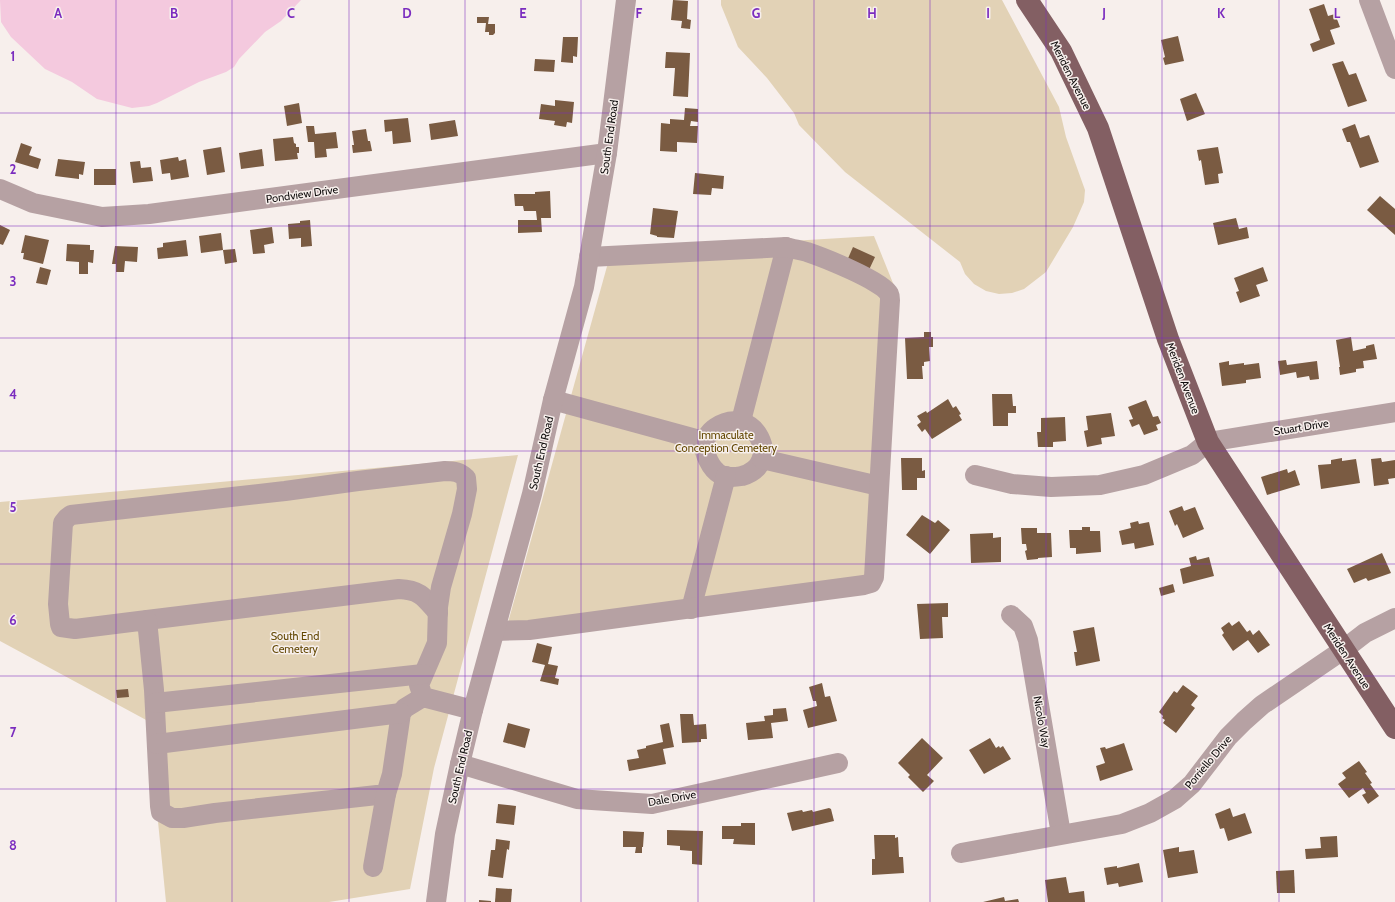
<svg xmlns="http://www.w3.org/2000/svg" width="1395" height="902" font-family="Cabin,sans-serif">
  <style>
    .green { fill: #e2d2b6 }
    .water { fill: #f4c9de }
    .building { fill: #7a5b42 }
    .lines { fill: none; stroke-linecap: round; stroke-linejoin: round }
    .minor { stroke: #b6a1a3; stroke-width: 20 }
    .major { stroke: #835f63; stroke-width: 22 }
    .grid { fill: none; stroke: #7b2cbf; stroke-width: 1; stroke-opacity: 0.55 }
    .labels { text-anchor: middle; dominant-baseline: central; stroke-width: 3; stroke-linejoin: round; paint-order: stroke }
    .street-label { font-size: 11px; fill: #100d0d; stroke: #f7efec }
    .park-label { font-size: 11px; fill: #624600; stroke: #f7efec }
    .grid-label { font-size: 13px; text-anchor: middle; font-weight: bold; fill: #7b2cbf; stroke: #f7efec; stroke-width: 3; stroke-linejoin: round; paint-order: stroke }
  </style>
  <rect width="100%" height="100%" fill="#f7efec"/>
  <g class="green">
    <path d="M721 0H1002L1059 107 1066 137 1085 190 1084 202 1073 227 1046 272 1024 289 1012 293 999 294 986 291 974 284 965 274 960 262 845 172 799 125 794 113 767 78 738 47 721 5Z"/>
    <path d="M874 236 899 298 876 585 504 637 611 252Z"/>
    <path d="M518 455 434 768 410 889 329 902H166L148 721 0 641V502Z"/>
  </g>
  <path class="water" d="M0 0H301L281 21 265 32 239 59 234 67 226 72 199 82 157 103 149 106 132 108 97 99 72 82 45 69 11 37 1 22Z"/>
  <g class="building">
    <path d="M673 0 688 1 687 19 691 20 690 29 681 28 682 21 671 20Z"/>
    <path d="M1324 4 1328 16 1335 14 1340 27 1330 30 1335 44 1313 52 1310 44 1320 40 1309 9Z"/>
    <path d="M477 17H489L488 24H495V33L493 35H489V32H485L486 23H477Z"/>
    <path d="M1178 36 1184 61 1165 65 1163 58 1165 57 1161 40Z"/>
    <path d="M563 37H578L577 57 573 56V63L561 62Z"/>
    <path d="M666 52 690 53 688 97 673 96 675 68H665Z"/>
    <path d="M535 59 555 60 554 72 534 71Z"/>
    <path d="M1343 61 1349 75 1356 73 1367 101 1348 107 1332 64Z"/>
    <path d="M1196 93 1205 114 1187 121 1180 99Z"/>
    <path d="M555 100 574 102 572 123 567 122 566 127 554 125 555 121 539 119 541 104 555 106Z"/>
    <path d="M299 103 302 123 287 126 284 106Z"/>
    <path d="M685 108 698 109V122L691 121 690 126H698L697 143 677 142V152L660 151 661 123 670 124V119L684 120Z"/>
    <path d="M408 118 411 142 393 144 392 131 385 132 384 120Z"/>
    <path d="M455 120 458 136 431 140 429 124Z"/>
    <path d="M1355 124 1360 138 1369 135 1379 162 1360 168 1350 142H1347L1342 129Z"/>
    <path d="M306 126H314L315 134 336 132 338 148 326 149 327 157 315 158 314 142H308Z"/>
    <path d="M366 129 368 141H370L372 151 353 153 352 145H354L352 131Z"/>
    <path d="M293 137 294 143 296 144V147H299V153H297L298 159 275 161 273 139Z"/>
    <path d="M21 143 32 147 29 155 41 159 38 169 15 162Z"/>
    <path d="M221 147 225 172 207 175 203 150Z"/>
    <path d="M1218 147 1223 173 1218 174 1219 183 1205 185 1201 160 1199 161 1197 150Z"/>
    <path d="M262 149 264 166 241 169 239 153Z"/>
    <path d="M178 157 179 161 186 159 189 177 171 180 170 173 162 174 160 160Z"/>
    <path d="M58 159 85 162 83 175 79 174V179L55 176Z"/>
    <path d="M140 161 141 168 151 167 153 181 133 183 130 162Z"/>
    <rect x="94" y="169" width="22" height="16"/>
    <path d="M695 173 724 176 723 189 712 188 711 195 693 194Z"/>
    <path d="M550 191 551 218H541L542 232 518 233V220H537L536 211H524L523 206H515L514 194H535V192Z"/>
    <path d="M1380 196 1395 209V235L1367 210Z"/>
    <path d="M653 208 678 211 674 238 657 237V236L650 234Z"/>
    <path d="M1236 218 1239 229 1247 227 1249 238 1218 245 1213 223Z"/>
    <path d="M310 220 312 246 301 247V238L289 239 288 224 300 223V221Z"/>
    <path d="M0 225 10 230 3 245 0 244Z"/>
    <path d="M272 227 274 243 264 245 265 253 253 254 250 230Z"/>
    <path d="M221 233 223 250 201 253 199 236Z"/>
    <path d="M25 235 49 240 43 264 23 259 24 253H21Z"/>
    <path d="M186 240 188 256 158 259 157 248 163 247V243Z"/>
    <path d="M67 244 90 245V250H94L93 263 88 262V274H79V262L66 261Z"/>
    <path d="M115 246 138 247 137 262 125 261 124 272H116V264H112Z"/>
    <path d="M853 247 875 257 868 272 846 263Z"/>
    <path d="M235 249 237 262 225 264 223 250Z"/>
    <path d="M40 267 51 270 47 285 36 283Z"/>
    <path d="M1263 267 1268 281 1256 285 1260 296 1240 303 1236 292 1239 291 1234 278Z"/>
    <path d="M924 332H931V337H933V347H929L930 361 924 362V366H922L923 379H907L905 338 924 337Z"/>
    <path d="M1351 337 1353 351 1366 348V346L1374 344 1377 359 1363 361 1364 368 1356 369V372L1340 375 1339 367H1340L1336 340Z"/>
    <path d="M1286 360 1287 365 1317 361 1319 379 1310 380 1309 376 1297 378 1296 372 1280 375 1278 361Z"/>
    <path d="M1229 361V365L1244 363V365L1259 363 1261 378 1246 380V383L1222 386 1219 363Z"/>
    <path d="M992 394H1012L1013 406H1016V413H1008V426H993Z"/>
    <path d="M948 399 953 408 956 406 961 414 959 415 962 420 932 439 925 429 922 432 917 425 921 422 917 416 926 411 927 413Z"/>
    <path d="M1146 400 1153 417 1158 416 1161 423 1156 425 1158 430 1144 435 1139 424 1132 427 1129 420 1133 419 1128 407Z"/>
    <path d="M1111 413 1115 436 1101 438 1102 444 1087 447 1084 431 1088 430 1086 416Z"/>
    <path d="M1065 417 1066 441 1053 442V447H1038L1037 432H1041V418Z"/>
    <path d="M901 458H922V471L925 470V478H917V490H902Z"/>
    <path d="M1342 458V461L1356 459 1360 483 1321 489 1318 465 1331 464V460Z"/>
    <path d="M1381 458 1382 462 1395 460V478L1388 479 1389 484 1374 486 1371 459Z"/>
    <path d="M1287 469 1288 473 1295 470 1300 485 1267 495 1261 477Z"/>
    <path d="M1182 506 1184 511 1195 507 1204 529 1183 538 1177 524 1175 526 1169 511Z"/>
    <path d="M922 515 935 523 938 520 950 530 930 554 906 535Z"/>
    <path d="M1138 521 1139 524 1149 522 1154 545 1135 549 1134 543 1122 545 1119 531 1131 528 1130 523Z"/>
    <path d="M1082 527H1090V531H1100L1101 552 1076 554V548H1070L1069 530H1082Z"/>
    <path d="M1021 528H1037V533H1051L1052 557 1038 558V559L1027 560 1025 551 1027 550 1026 544H1022Z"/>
    <path d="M993 533V538L1001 537V562L971 563 970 534Z"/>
    <path d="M1382 553 1391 573 1368 581 1366 578 1354 583 1347 569Z"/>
    <path d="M1196 556 1197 560 1209 557 1214 576 1183 584 1180 569 1191 566 1189 558Z"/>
    <path d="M1173 584 1175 592 1161 596 1159 588Z"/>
    <path d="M948 603V617H942L943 638 920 639 917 604Z"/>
    <path d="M1239 621 1247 632 1250 630 1253 635 1259 630 1270 645 1258 653 1248 640 1233 651 1222 635 1224 633 1221 628 1229 622 1232 626Z"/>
    <path d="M1094 627 1100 661 1076 666 1074 652H1077L1073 631Z"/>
    <path d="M537 643 552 647 548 664 558 666 555 678 559 679 558 685 540 681 545 665 532 662Z"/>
    <path d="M822 683 825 697 830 696 837 721 808 728 803 710 817 706 816 701H813L809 687Z"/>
    <path d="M1183 685 1198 696 1191 705 1195 708 1176 733 1163 723 1165 720 1162 718 1163 716 1159 712 1174 691 1177 693Z"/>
    <path d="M128 689 129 697 117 698 116 690Z"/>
    <path d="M786 708 788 721 771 723 773 738 748 740 746 723 765 721 764 716 773 715V709Z"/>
    <path d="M680 714H693L694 725 706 724 707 739H701V742L682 743Z"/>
    <path d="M508 723 530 729 525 748 503 742Z"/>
    <path d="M669 723 674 747 663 749 666 764 629 771 627 760 639 758 637 750 646 748V746L663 742 660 725Z"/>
    <path d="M922 738 943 758 927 775 934 781 923 792 908 777 910 775 898 763Z"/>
    <path d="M990 738 996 748 999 746 1000 748 1003 746 1011 759 984 774 969 750Z"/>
    <path d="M1124 743 1133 770 1100 781 1096 766 1105 763 1100 748 1105 747 1106 749Z"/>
    <path d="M1359 761 1367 772 1365 773 1372 783 1370 784 1379 796 1368 804 1362 795 1366 793 1363 788 1349 798 1338 784 1346 778 1342 773Z"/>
    <path d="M498 804 516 806 514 825 496 823Z"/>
    <path d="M829 808 831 809 834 821 792 831 787 813 802 810 803 812 812 810 813 812Z"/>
    <path d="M1230 808 1233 817 1245 813 1252 833 1228 841 1224 828 1220 829 1215 814Z"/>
    <path d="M741 823H755V845L733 844 734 839H722V826H741Z"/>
    <path d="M667 830 703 831 702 865 692 864V851L680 850V846L667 845Z"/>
    <path d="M623 831 644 832 643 847H642V853H635L636 847H623Z"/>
    <path d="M874 835H895V838L898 837 899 857H903L904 873 872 875V859H875Z"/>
    <path d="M1337 836 1338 857 1306 859 1305 849 1321 848 1320 837Z"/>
    <path d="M496 839 510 841 509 850 507 849 503 878 488 876 491 850H495Z"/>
    <path d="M1179 847V852L1194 850 1198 873 1168 878 1163 850Z"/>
    <path d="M1139 863 1143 882 1119 887 1118 883 1107 885 1104 868 1117 866V868Z"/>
    <path d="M1294 870 1295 893H1277L1276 871Z"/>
    <path d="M1066 877 1069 893 1084 891 1085 902H1048L1045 880Z"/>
    <path d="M496 888 512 889 511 902H495Z"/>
    <path d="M1004 897 1005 901 1018 899 1019 902H983Z"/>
    <path d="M479 900 491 901V902H479Z"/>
  </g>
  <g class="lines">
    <g class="minor">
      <path d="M1369 0 1395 69"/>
      <path d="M0 189 33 203 102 217 149 214 607 153"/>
      <path d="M553 400 703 441C707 437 710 431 715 428 754 401 785 464 742 476 736 477 727 478 721 475 710 469 704 453 703 441"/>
      <path d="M741 421 786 247"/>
      <path d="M762 459 879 486"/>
      <path d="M975 475 1012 484 1051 487 1100 485 1144 475 1192 455 1208 442 1395 412"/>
      <path d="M691 609 726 476"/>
      <path d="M1011 615 1023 626 1028 640 1061 834"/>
      <path d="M147 620 399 589C421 590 425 598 438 613"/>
      <path d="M495 631 529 630 864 585 871 583 874 577 890 300C890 298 890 296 889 294 883 281 822 257 807 252 800 250 793 249 786 247L589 257"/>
      <path d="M423 697 405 708 401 713 392 774 386 794 215 813 183 818H172L161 812 160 806 154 690 147 620 75 629 61 627 60 624 58 604 63 523 67 518 71 515 285 491 358 481 445 471C454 471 460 472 466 478L467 489 462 514 441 587 438 607 437 643 419 685 423 697 473 710"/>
      <path d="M155 703 423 674"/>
      <path d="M157 744 401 713"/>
      <path d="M460 764 577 799 652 804 838 763"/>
      <path d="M961 853 1122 824 1150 813 1175 799 1192 784 1228 737 1244 721 1262 705 1343 650 1365 633 1395 618"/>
      <path d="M373 867 386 794"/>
      <path d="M436 902 445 834 460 764 473 710 532 494 553 400 584 287 607 153 626 0"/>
    </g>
    <path class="major" d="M1027 0 1061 51 1098 128 1168 339 1208 442 1395 728"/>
  </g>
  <path class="grid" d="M116 0V902M232 0V902M349 0V902M465 0V902M581 0V902M698 0V902M814 0V902M930 0V902M1046 0V902M1162 0V902M1279 0V902M0 113H1395M0 226H1395M0 338H1395M0 451H1395M0 564H1395M0 676H1395M0 789H1395"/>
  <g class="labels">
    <g class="street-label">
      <text transform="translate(1071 75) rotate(63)">Meriden Avenue</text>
      <text transform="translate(609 137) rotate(-82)">South End Road</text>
      <text transform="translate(302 194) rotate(-8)">Pondview Drive</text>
      <text transform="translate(1183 378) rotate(69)">Meriden Avenue</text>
      <text transform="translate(1301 427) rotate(-9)">Stuart Drive</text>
      <text transform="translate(541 453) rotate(-77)">South End Road</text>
      <text transform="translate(1347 656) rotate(57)">Meriden Avenue</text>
      <text transform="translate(1042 722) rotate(80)">Nicolo Way</text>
      <text transform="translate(1208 762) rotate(-50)">Porriello Drive</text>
      <text transform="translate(460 767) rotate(-77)">South End Road</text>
      <text transform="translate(672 798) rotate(-10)">Dale Drive</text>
    </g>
    <g class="park-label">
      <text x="726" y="435">Immaculate<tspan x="726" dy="13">Conception Cemetery</tspan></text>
      <text x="295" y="636">South End<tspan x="295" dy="13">Cemetery</tspan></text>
    </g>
  </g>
  <g class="grid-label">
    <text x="58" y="18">A</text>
    <text x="174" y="18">B</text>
    <text x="291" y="18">C</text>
    <text x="407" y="18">D</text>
    <text x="523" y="18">E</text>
    <text x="639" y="18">F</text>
    <text x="756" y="18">G</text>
    <text x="872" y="18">H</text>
    <text x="988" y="18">I</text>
    <text x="1104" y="18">J</text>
    <text x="1221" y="18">K</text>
    <text x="1337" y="18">L</text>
    <text x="13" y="61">1</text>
    <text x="13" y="174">2</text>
    <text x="13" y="286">3</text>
    <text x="13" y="399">4</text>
    <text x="13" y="512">5</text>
    <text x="13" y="625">6</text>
    <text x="13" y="737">7</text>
    <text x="13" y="850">8</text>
  </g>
</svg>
